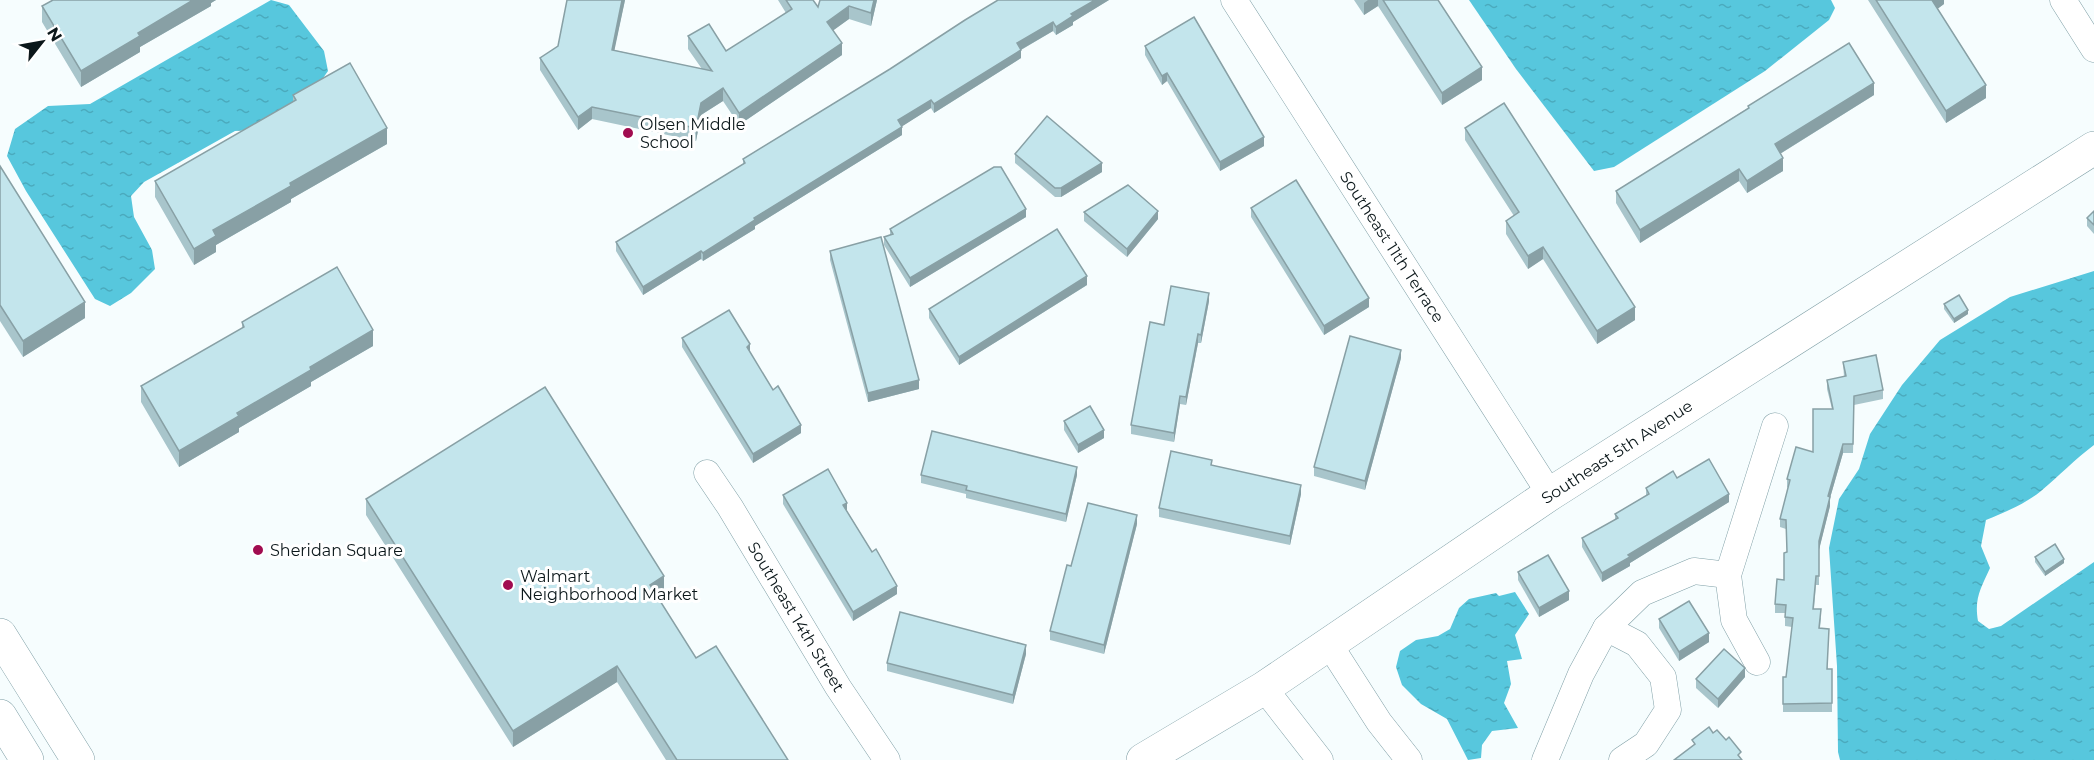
<svg xmlns="http://www.w3.org/2000/svg" width="2094" height="760" font-family="Montserrat,sans-serif">
  <style>
    .water { fill: url(#water-ripples) }
    .lines { fill: none; stroke-linecap: round; stroke-linejoin: round }
    .street-casing { stroke: #80a0a7; stroke-width: 27 }
    .secondary-casing { stroke: #80a0a7; stroke-width: 34 }
    .primary-casing { stroke: #80a0a7; stroke-width: 34 }
    .street { stroke: #fff; stroke-width: 26 }
    .secondary { stroke: #fff; stroke-width: 33 }
    .primary { stroke: #fff; stroke-width: 33 }
    .wall { fill: #a8c5cb }
    .shaded-wall { fill: #88a0a5 }
    .building { fill: #c3e5ec; stroke: #88a0a5; stroke-width: 1.5 }
    .poi-dot { fill: #a10c50; stroke: #fff; stroke-width: 2 }
    .labels { text-anchor: middle; dominant-baseline: central; stroke-width: 6; stroke-linejoin: round; paint-order: stroke }
    .poi-label { font-size: 16px; fill: #0b171a; stroke: #fff; text-anchor: start }
    .street-label { font-size: 16px; fill: #0b171a; stroke: #fff }
  </style>
  <defs>
    <pattern id="water-ripples" width="26" height="14" patternUnits="userSpaceOnUse" patternTransform="scale(1.5)"><rect width="26" height="14" fill="#57c7dd"/><path d="M2 4q2-2 4 0t4 0M15 11q2-2 4 0t4 0" fill="none" stroke="#4aaabd"/></pattern>
  </defs>
  <rect width="100%" height="100%" fill="#f6fdfe"/>
  <g class="water">
    <path d="M271 0 289 5 324 51 328 71 316 88 250 130 235 131 144 182 131 196 134 217 152 250 155 269 131 293 110 306 95 299 26 191 7 156 15 129 48 106 90 104Z"/>
    <path d="M1469 0H1831L1835 8 1829 20 1765 71 1614 167 1594 171 1516 69Z"/>
    <path d="M2094 271V445C2075 459 2059 476 2041 491 2025 504 2005 512 1986 520L1981 546 1990 568C1981 588 1974 598 1978 621L1989 629 2001 626 2094 562V760H1840L1838 752 1837 666 1829 548 1839 499 1859 469 1870 434 1902 385 1940 340 2010 297Z"/>
    <path d="M1515 592 1529 614 1515 635 1522 659 1507 661 1511 684 1504 703 1518 728 1492 731 1482 745 1481 758 1468 760 1447 719 1421 704 1402 685 1396 667 1400 651 1416 640 1438 636 1450 629 1459 608 1469 599 1496 593 1499 596Z"/>
  </g>
  <g class="lines">
    <defs>
      <g id="street">
        <path d="M1234 0 1550 494"/>
        <path d="M2063 0 2094 49"/>
        <path d="M707 473 730 507 838 687 887 760"/>
        <path d="M1606 628 1637 644 1663 677 1668 710 1646 744 1622 760"/>
        <path d="M1329 644 1379 722 1409 760"/>
        <path d="M1757 662 1734 620 1728 575 1775 426"/>
        <path d="M1264 688 1320 760"/>
        <path d="M1545 760 1581 674 1606 628 1642 593 1694 571 1728 575"/>
      </g>
      <path id="secondary" d="M1143 760 1264 688 1550 494 2094 148"/>
      <g id="primary">
        <path d="M0 635 78 760"/>
        <path d="M0 716 27 760"/>
      </g>
    </defs>
    <use href="#street" class="street-casing"/>
    <use href="#secondary" class="secondary-casing"/>
    <use href="#primary" class="primary-casing"/>
    <use href="#street" class="street"/>
    <use href="#secondary" class="secondary"/>
    <use href="#primary" class="primary"/>
  </g>
  <g class="wall">
    <path d="M53 0H216L211 3V6L140 47V52L81 87 42 22V6Z"/>
    <path d="M567 0H625L614 50 702 69 688 49V36L726 51 786 13 778 0H813L818 7 820 0H877L871 26 849 19 833 30 842 55 739 125 723 101 701 115 696 141 592 119 578 130 540 70V58L558 46Z"/>
    <path d="M998 0H1109L1073 22V25L1056 35 1053 31 1021 50V58L934 113 931 108 902 126V135L755 226V229L703 261 701 259 643 295 616 251V242L743 164V159L890 69Z"/>
    <path d="M1354 0H1438L1482 80 1442 105 1378 6 1364 15Z"/>
    <path d="M1868 0H1944V4L1937 9 1986 98 1946 123Z"/>
    <path d="M1145 46 1264 146 1220 171 1167 81 1162 85 1145 55Z"/>
    <path d="M293 95 387 144 291 199V202L216 245V252L194 265 155 197V181L293 102Z"/>
    <path d="M1874 95 1780 154 1783 171 1747 193 1739 181 1640 243 1616 203V191L1748 108V106Z"/>
    <path d="M1465 128 1635 320 1597 344 1543 259 1528 269 1506 234V221L1514 216 1465 140Z"/>
    <path d="M1015 154 1102 172 1061 197H1055L1015 163Z"/>
    <path d="M0 166 85 318 23 357 0 321Z"/>
    <path d="M1251 208 1369 307 1324 335 1251 217Z"/>
    <path d="M2094 211V234L2087 226V218Z"/>
    <path d="M1084 212 1158 219 1127 257 1084 221Z"/>
    <path d="M1026 217 910 287 884 245V237L890 235V229Z"/>
    <path d="M830 251 919 389 868 402 830 260Z"/>
    <path d="M1087 285 959 365 929 318V309Z"/>
    <path d="M1209 301 1201 343H1198L1186 405 1180 404 1174 442 1131 434V425L1164 325Z"/>
    <path d="M1944 304 1968 314 1954 323 1944 309Z"/>
    <path d="M242 322 373 346 311 382V386L239 428V432L179 467 141 402V386L242 329Z"/>
    <path d="M682 338 750 353 773 390 801 433 753 463 682 347Z"/>
    <path d="M1401 358 1365 490 1314 476V467Z"/>
    <path d="M1843 362 1883 390V399L1854 405 1853 453H1843L1830 498V506L1819 549V585H1816L1814 609 1821 618 1820 628 1828 669H1832V712H1783V677H1786L1792 627 1785 626V613H1775V604L1784 580 1787 552 1786 529 1780 527V519L1788 488 1787 487V479L1813 452 1832 409 1827 389V380L1844 377Z"/>
    <path d="M1064 421 1104 438 1078 453 1064 430Z"/>
    <path d="M1212 465 1301 494 1290 545 1159 517V508Z"/>
    <path d="M921 475H1077L1066 522 966 498V494L921 483Z"/>
    <path d="M1677 478 1729 502 1630 563V566L1602 582 1582 547V538L1615 520V514L1646 496V488Z"/>
    <path d="M783 495 847 511 897 594 853 621 783 504Z"/>
    <path d="M366 499 664 592 657 596 696 658 788 760H666L617 682 513 747 366 515Z"/>
    <path d="M1137 524 1104 654 1050 640V631L1071 566Z"/>
    <path d="M2035 557 2064 563 2045 576 2035 562Z"/>
    <path d="M1518 572 1569 600 1539 617 1518 580Z"/>
    <path d="M1659 619 1709 642 1679 661 1659 628Z"/>
    <path d="M1026 654 1013 704 887 671V663Z"/>
    <path d="M1745 677 1718 708 1696 688V679Z"/>
  </g>
  <g class="shaded-wall">
    <path d="M193 0H216L211 3V6L140 47V52L81 87V71L138 33Z"/>
    <path d="M622 0H625L612 62V50Z"/>
    <path d="M874 0H877L871 26V13Z"/>
    <path d="M1095 0H1109L1073 22V25L1056 35V27L1071 14Z"/>
    <path d="M1368 0H1378V6L1364 15V3Z"/>
    <path d="M1932 0H1944V4L1932 13Z"/>
    <path d="M849 6V19L827 35V22Z"/>
    <path d="M1053 22V31L1017 52V43Z"/>
    <path d="M842 43V55L739 125V113Z"/>
    <path d="M1021 50V58L934 113V104Z"/>
    <path d="M1482 67V80L1442 105V93Z"/>
    <path d="M1167 73V81L1162 85V76Z"/>
    <path d="M1874 83V95L1775 157V144Z"/>
    <path d="M1986 85V98L1946 123V111Z"/>
    <path d="M723 88V101L701 115 696 141V128L701 103Z"/>
    <path d="M931 100V108L898 129V120Z"/>
    <path d="M592 107V119L578 130V117Z"/>
    <path d="M902 127V135L755 226V229L703 261V253L754 218Z"/>
    <path d="M387 128V144L291 199V202L216 245V252L194 265V249L213 230 290 183Z"/>
    <path d="M1264 137V146L1220 171V162Z"/>
    <path d="M1783 158V171L1747 193V181Z"/>
    <path d="M1102 163V172L1061 197V188Z"/>
    <path d="M1739 169V181L1640 243V230Z"/>
    <path d="M1026 209V217L910 287V278Z"/>
    <path d="M1158 211V219L1127 257V249Z"/>
    <path d="M1543 247V259L1528 269V256Z"/>
    <path d="M701 251V259L643 295V287Z"/>
    <path d="M1087 276V285L959 365V357Z"/>
    <path d="M1209 293V301L1201 343V335Z"/>
    <path d="M1369 298V307L1324 335V326Z"/>
    <path d="M85 302V318L23 357V341Z"/>
    <path d="M1635 307V320L1597 344V331Z"/>
    <path d="M1968 310V314L1954 323V319Z"/>
    <path d="M373 330V346L311 382V386L239 428V432L179 467V451L310 367Z"/>
    <path d="M1198 334V343L1186 405V397Z"/>
    <path d="M750 344V353L747 347Z"/>
    <path d="M1401 350V358L1365 490V481Z"/>
    <path d="M919 380V389L868 402V393Z"/>
    <path d="M1180 396V404L1174 442V433Z"/>
    <path d="M801 425V433L753 463V454Z"/>
    <path d="M1104 430V438L1078 453V445Z"/>
    <path d="M1843 444V453L1830 498V506L1819 550V541L1828 496Z"/>
    <path d="M1077 467V475L1066 522V514Z"/>
    <path d="M1301 485V494L1290 545V536Z"/>
    <path d="M1729 494V502L1630 563V566L1602 582V573L1628 555Z"/>
    <path d="M847 503V511L843 505Z"/>
    <path d="M1137 515V524L1104 654V645Z"/>
    <path d="M2064 559V563L2045 576V572Z"/>
    <path d="M664 576V592L650 601V585Z"/>
    <path d="M897 586V594L853 621V612Z"/>
    <path d="M1569 591V600L1539 617V608Z"/>
    <path d="M1709 633V642L1679 661V652Z"/>
    <path d="M1026 645V654L1013 704V695Z"/>
    <path d="M617 666V682L513 747V731Z"/>
    <path d="M1745 668V677L1718 708V699Z"/>
  </g>
  <g class="building">
    <path d="M53 0H193L138 33 140 36 81 71 42 6Z"/>
    <path d="M567 0H622L612 50 712 71 688 36 709 24 726 51 792 9 786 0H813L818 7 820 0H874L871 13 849 6 827 22 842 43 739 113 723 88 701 103 696 128 592 107 578 117 540 58 558 46Z"/>
    <path d="M998 0H1095L1071 14 1073 16 1056 27 1053 22 1017 43 1021 50 934 104 931 100 898 120 902 127 754 218 755 220 703 253 701 251 643 287 616 242 745 163 743 159 890 69 965 20Z"/>
    <path d="M1383 0H1438L1482 67 1442 93Z"/>
    <path d="M1876 0H1932L1986 85 1946 111Z"/>
    <path d="M1194 17 1264 137 1220 162 1167 73 1162 76 1145 46Z"/>
    <path d="M1849 43 1874 83 1775 144 1783 158 1747 181 1739 169 1640 230 1616 191 1749 108 1748 106Z"/>
    <path d="M350 63 387 128 290 183 291 186 213 230 216 236 194 249 155 181 296 100 293 95Z"/>
    <path d="M1504 103 1635 307 1597 331 1543 247 1528 256 1506 221 1519 212 1465 128Z"/>
    <path d="M1047 116 1102 163 1061 188H1055L1015 154Z"/>
    <path d="M0 166 85 302 23 341 0 305Z"/>
    <path d="M994 167H1001L1026 209 910 278 884 237 893 234 890 229Z"/>
    <path d="M1296 180 1369 298 1324 326 1251 208Z"/>
    <path d="M1128 185 1158 211 1127 249 1084 212Z"/>
    <path d="M2094 211V225L2087 218Z"/>
    <path d="M1057 229 1087 276 959 357 929 309Z"/>
    <path d="M881 237 919 380 868 393 830 251Z"/>
    <path d="M337 267 373 330 310 367 311 370 237 413 239 416 179 451 141 386 244 327 242 322Z"/>
    <path d="M1171 286 1209 293 1201 335 1198 334 1186 397 1180 396 1174 433 1131 425 1150 322 1164 325Z"/>
    <path d="M1959 295 1968 310 1954 319 1944 304Z"/>
    <path d="M729 310 750 344 747 347 773 390 778 386 801 425 753 454 682 338Z"/>
    <path d="M1350 336 1401 350 1365 481 1314 467Z"/>
    <path d="M1876 355 1883 390 1854 396 1853 444H1843L1828 496 1830 497 1819 541V576H1816L1813 609H1821L1819 628 1829 629 1827 669H1832V703L1783 704V677H1786L1793 618 1785 617 1786 605 1775 604 1777 579 1784 580V553L1787 552 1786 520 1780 519 1790 480 1787 479 1796 447 1813 452V409H1833L1827 380 1846 376 1843 362Z"/>
    <path d="M545 387 664 576 650 585 696 658 716 646 788 760H677L617 666 513 731 366 499Z"/>
    <path d="M1090 406 1104 430 1078 445 1064 421Z"/>
    <path d="M932 431 1077 467 1066 514 966 490 967 486 921 475Z"/>
    <path d="M1171 451 1212 460 1211 465 1301 485 1290 536 1159 508Z"/>
    <path d="M1709 459 1729 494 1628 555 1630 557 1602 573 1582 538 1618 518 1615 514 1649 494 1646 488 1673 471 1677 478Z"/>
    <path d="M828 469 847 503 843 505 872 552 876 549 897 586 853 612 783 495Z"/>
    <path d="M1088 503 1137 515 1104 645 1050 631 1067 565 1071 566Z"/>
    <path d="M2055 544 2064 559 2045 572 2035 557Z"/>
    <path d="M1548 555 1569 591 1539 608 1518 572Z"/>
    <path d="M1689 601 1709 633 1679 652 1659 619Z"/>
    <path d="M900 612 1026 645 1013 695 887 663Z"/>
    <path d="M1724 649 1745 668 1718 699 1696 679Z"/>
    <path d="M1709 727 1713 733 1717 730 1726 740 1729 737 1741 752 1738 755 1742 760H1674L1695 744 1692 740Z"/>
  </g>
  <g class="poi-dot">
    <circle cx="628" cy="133" r="6"/>
    <circle cx="258" cy="550" r="6"/>
    <circle cx="508" cy="585" r="6"/>
  </g>
  <g class="labels">
    <g class="poi-label">
      <text x="640" y="124">Olsen Middle<tspan x="640" dy="18">School</tspan></text>
      <text x="270" y="550">Sheridan Square</text>
      <text x="520" y="576">Walmart<tspan x="520" dy="18">Neighborhood Market</tspan></text>
    </g>
    <g class="street-label">
      <text transform="translate(1392 247) rotate(57)">Southeast 11th Terrace</text>
      <text transform="translate(1617 452) rotate(-33)">Southeast 5th Avenue</text>
      <text transform="translate(796 617) rotate(59)">Southeast 14th Street</text>
    </g>
  </g>
  <g transform="translate(42 42) rotate(59)" stroke="#ffffff" stroke-width="4.5" paint-order="stroke">
  <path d="M0-4.5L10 22L0 15L-10 22Z" fill="#0b171a"/>
  <text y="-9" font-size="16" font-weight="bold" text-anchor="middle" fill="#0b171a">N</text>
  </g>
</svg>
